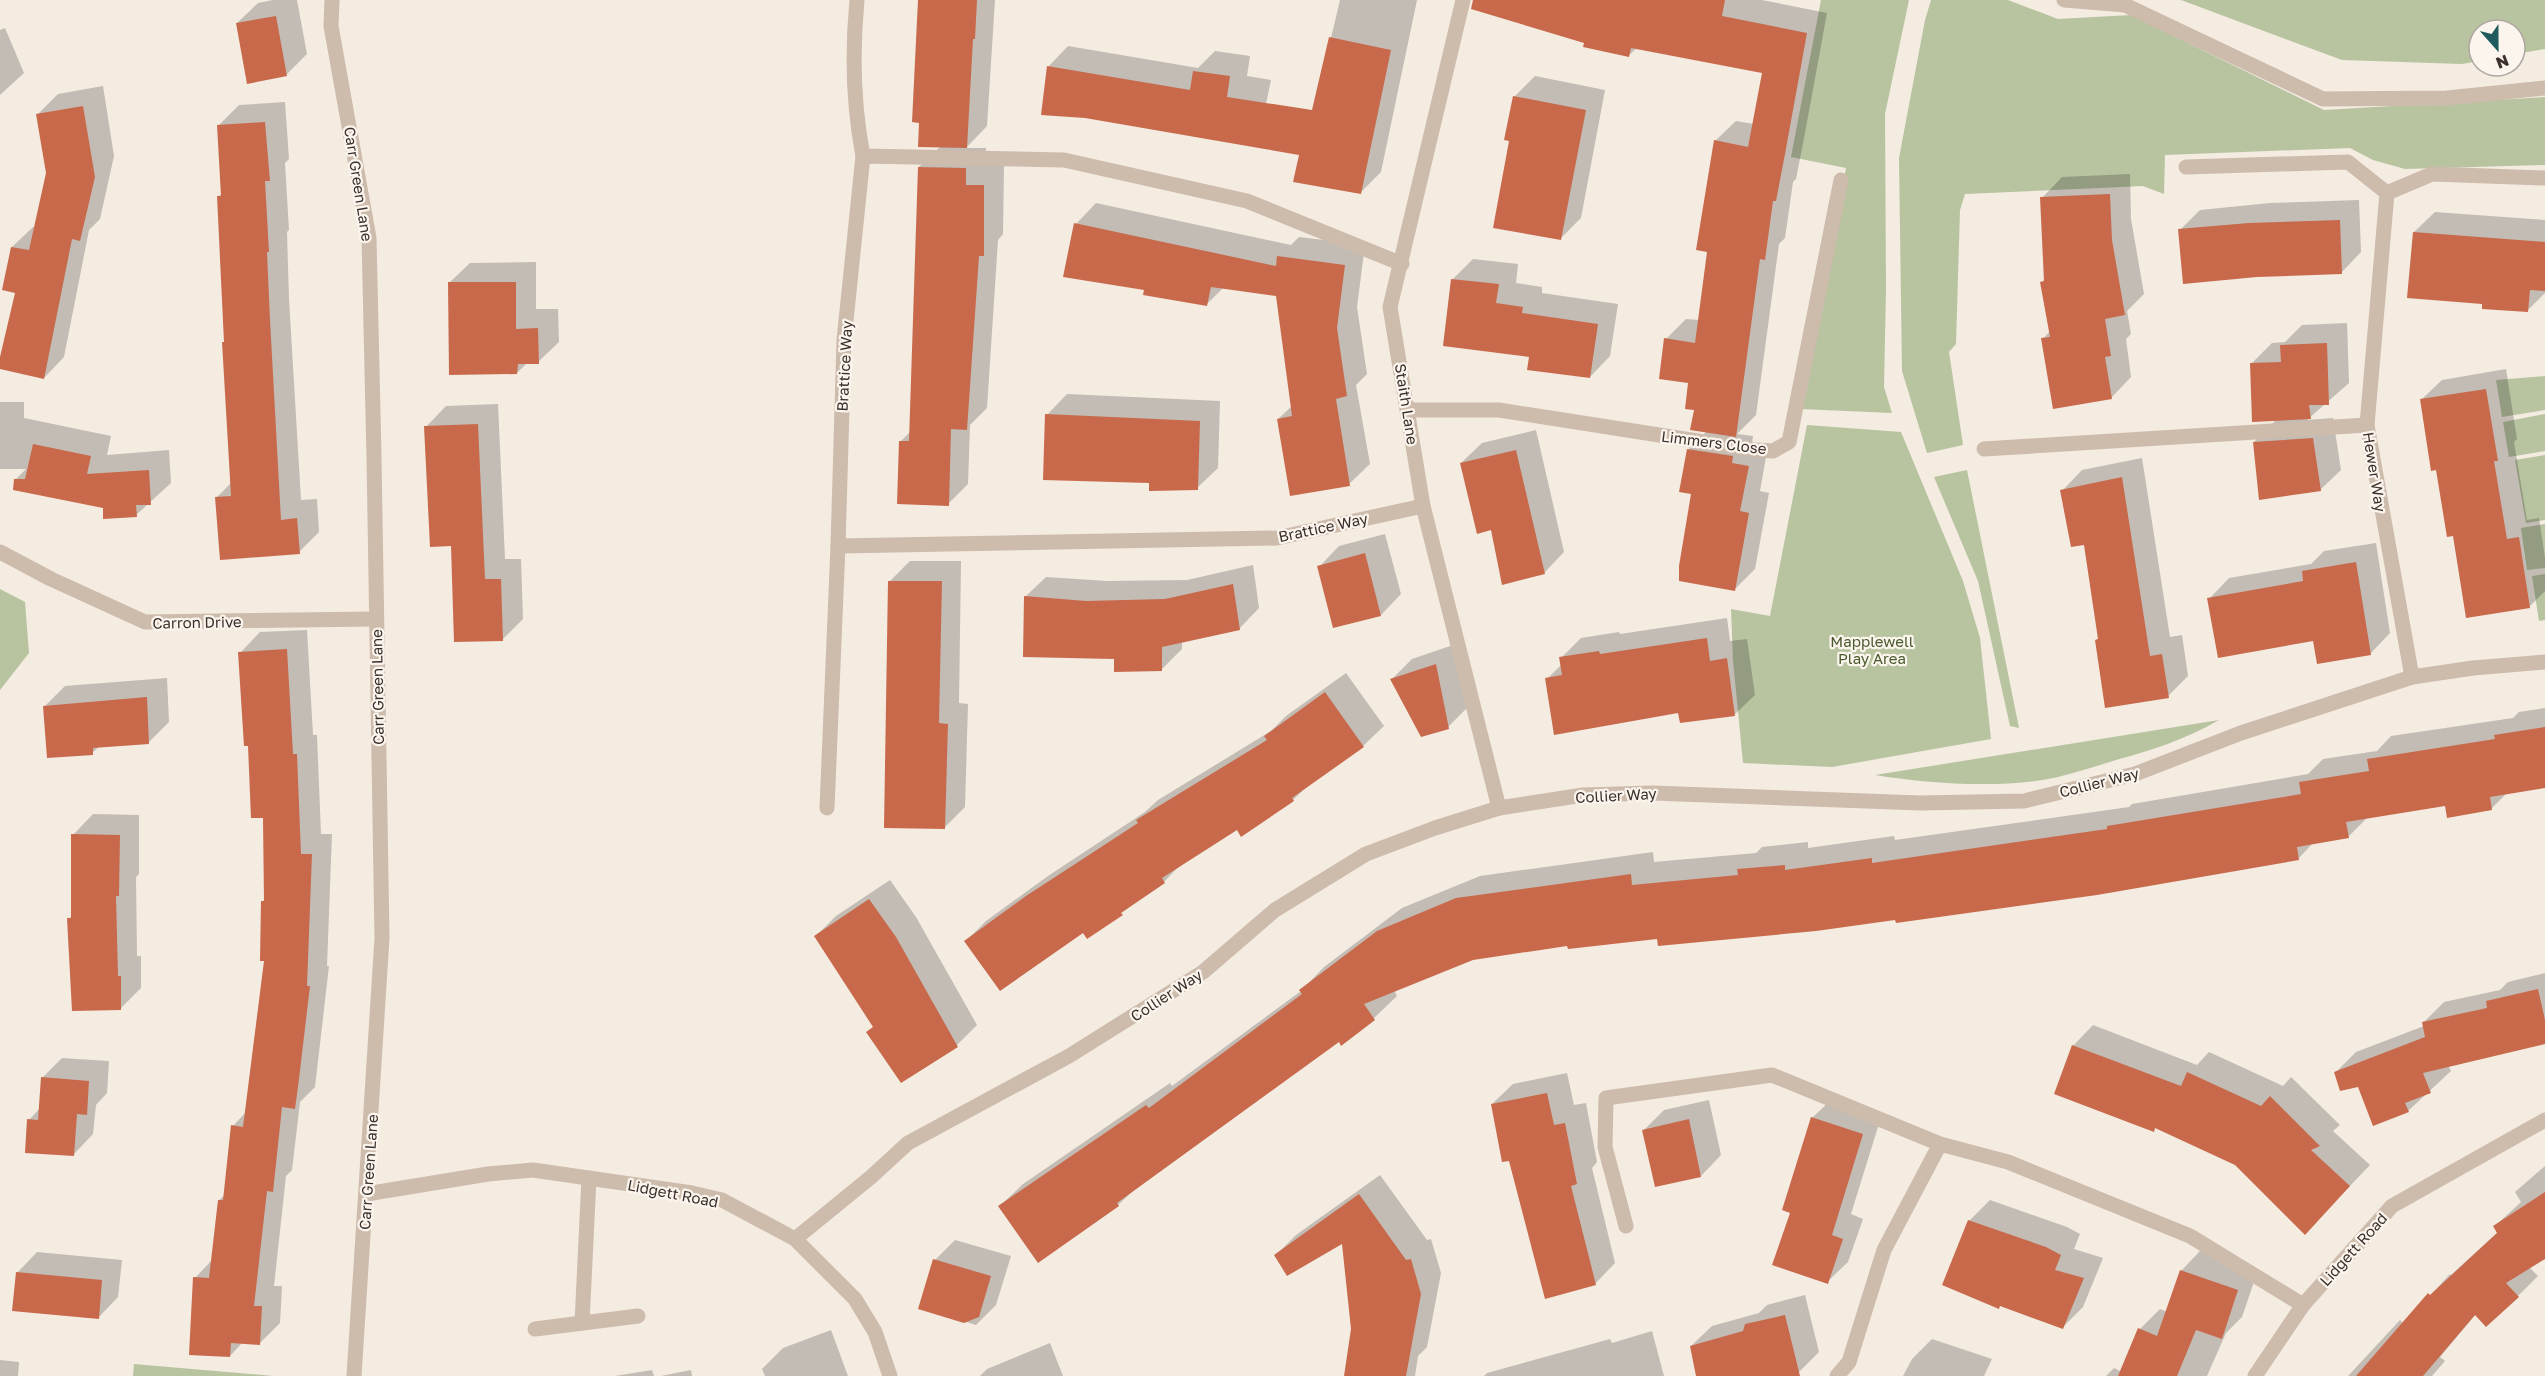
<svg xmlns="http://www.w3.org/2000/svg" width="2545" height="1376" font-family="'Golos Text',sans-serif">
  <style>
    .green { fill: #b8c4a0 }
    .shadow { fill: #0003 }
    .building { fill: #c8694b }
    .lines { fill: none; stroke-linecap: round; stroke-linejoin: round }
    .minor { stroke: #cdbbac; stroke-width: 15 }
    .labels { text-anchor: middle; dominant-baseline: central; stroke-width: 4.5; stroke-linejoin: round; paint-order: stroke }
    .street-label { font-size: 15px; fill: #3b302b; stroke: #fbf5ee }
    .park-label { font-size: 15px; fill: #4a5a2e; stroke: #fbf5ee }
  </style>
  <rect width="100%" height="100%" fill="#f4ebe1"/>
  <g class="green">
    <path d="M1821 0H1909L1885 114 1886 288 1884 387 1892 413 1800 409 1846 168 1791 157Z"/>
    <path d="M1931 0H2008L2058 19 2131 15 2324 110 2545 97V165L2405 169 2373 160 2350 148 2165 155 2164 194 2143 186 1965 194 1960 210 1956 344 1949 352 1963 445 1927 453 1902 371 1899 158 1925 20Z"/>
    <path d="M2181 0H2545V49L2515 54V30H2479V61L2462 64 2342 60Z"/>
    <path d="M2545 376V410L2502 417 2496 380Z"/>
    <path d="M2545 414V451L2509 457 2503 422Z"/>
    <path d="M1807 425 1901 432 1963 581 1980 638 1991 739 1832 767 1743 763 1733 660 1731 609 1770 616Z"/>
    <path d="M2545 455V520L2526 523 2515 460Z"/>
    <path d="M1967 470 2019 728 2010 726 1978 581 1934 477Z"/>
    <path d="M2545 524V568L2527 570 2521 528Z"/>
    <path d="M2545 574V620L2539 621 2532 576Z"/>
    <path d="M0 589 25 602 29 653 0 690Z"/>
    <path d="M2219 720C2187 739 2152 750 2116 760 2097 766 2078 772 2058 777 2005 789 1929 784 1875 775Z"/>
    <path d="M134 1364 274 1376H133Z"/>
  </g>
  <g class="shadow">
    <path d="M273 0H297L307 54 286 75 237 23 258 3Z"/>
    <path d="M920 0H995L987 126 966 148H986V165H1004L1003 234 998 240 987 408 970 425 968 484 948 504 900 442 910 432 919 167 941 146Z"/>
    <path d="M1340 0H1417L1381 172 1360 193 1297 181Z"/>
    <path d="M1516 0H1762L1827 13 1805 133 1796 179 1793 182 1785 238 1779 244 1756 415 1737 434 1753 436 1752 443 1768 446 1760 491 1769 493 1755 569 1735 589 1693 493 1688 450 1707 431 1696 409 1690 382 1666 339 1686 319 1699 320 1709 250 1715 141 1736 121 1754 124 1764 72 1637 48 1629 55 1586 42Z"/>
    <path d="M5 28 24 73 0 95V30Z"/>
    <path d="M1068 46 1198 68 1215 51 1250 56 1247 76 1271 80 1262 123 1048 67Z"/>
    <path d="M1535 76 1605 90 1581 218 1560 239 1511 140 1515 96Z"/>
    <path d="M103 86 114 156 100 219 89 230 64 357 44 378 0 368 17 291 12 247 33 227 35 228 47 173 38 114 58 94Z"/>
    <path d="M285 102 289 159 285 163 289 230 287 232 289 299 301 500 317 499 319 532 299 552 216 498 231 483 218 197 223 192 218 126 239 105Z"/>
    <path d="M2130 174 2131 219 2144 294 2127 311 2131 334 2126 339 2131 377 2111 398 2043 339 2050 331 2042 282 2045 279 2042 198 2062 177Z"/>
    <path d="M2359 200 2361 252 2341 273 2180 230 2200 210 2270 203Z"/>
    <path d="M1096 203 1291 245 1299 237 1365 245 1357 307 1367 374 1356 385 1370 464 1349 484 1278 419 1292 406 1277 295 1223 288 1207 304 1145 288 1076 224Z"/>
    <path d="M2435 212 2545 220V293L2527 311 2484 303 2414 232Z"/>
    <path d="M1473 259 1518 264 1516 283 1542 287V293L1618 304 1610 356 1590 377 1531 356 1453 279Z"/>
    <path d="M536 262V309H558L559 342 538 362 527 363 517 373 449 283 470 263Z"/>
    <path d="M2347 323 2349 383 2307 420 2333 418 2341 470 2320 490 2254 442 2277 419 2252 363 2272 343 2285 342 2302 325Z"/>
    <path d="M2506 369 2517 439 2514 442 2527 520 2539 518 2545 558V591L2529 607 2455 535 2421 400 2442 380Z"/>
    <path d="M1067 394 1220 401 1218 468 1197 488 1047 415Z"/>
    <path d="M0 402H24V418L111 436 107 455 169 450 171 483 136 515 15 480 26 469H0Z"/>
    <path d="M498 404 505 559H521L523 619 502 640 452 544 426 427 446 406Z"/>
    <path d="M1536 430 1564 552 1544 573 1461 463 1482 443Z"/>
    <path d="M2142 458 2170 637 2182 635 2188 676 2168 696 2096 640 2100 637 2085 543 2062 491 2082 470Z"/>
    <path d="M1385 534 1401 594 1381 615 1319 567 1339 546Z"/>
    <path d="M2376 543 2390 633 2370 654 2314 640 2209 599 2229 578 2311 564 2324 551Z"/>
    <path d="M910 561H961L959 703 968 704 965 807 944 828 890 581Z"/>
    <path d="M1253 565 1259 608 1239 629 1182 641V649L1161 670 1025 597 1046 577 1107 581 1187 580Z"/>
    <path d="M1727 618 1730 641 1747 639 1755 695 1734 715 1680 711 1547 679 1562 664 1561 658 1581 638 1619 632 1620 634Z"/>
    <path d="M307 630 313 735H317L321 834H332L327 966H329L315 1087 300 1102 292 1170 286 1176 274 1286H282L280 1323 260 1343 243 1342 230 1356 195 1278 212 1260 219 1200 225 1195 233 1126 246 1112 266 960 263 901 265 899 264 816 250 744 240 653 260 632Z"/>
    <path d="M1456 644 1468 707 1448 727 1392 679 1412 659Z"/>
    <path d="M1346 673 1384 726 1363 746 1307 786 1293 800 1242 834 1237 828 1181 864 1164 882 1087 937 1083 931 966 941 986 921 1048 876 1145 812 1158 800 1271 731 1286 716Z"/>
    <path d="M167 678 169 722 148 743 100 746 92 753 45 706 65 686Z"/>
    <path d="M2545 708V787L2507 793 2491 809 2446 804 2368 817 2348 837 2314 842 2298 859 1659 938 1569 945 1473 958 1394 990 1397 996 1374 1018 1342 1043 1339 1040 1134 1190 1118 1205 1000 1206 1023 1184 1170 1083 1172 1086 1301 991 1324 967 1402 908 1480 876 1653 852 1654 862 1756 853 1762 847 1808 842V848L1894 836 1895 840 2129 807 2132 804 2308 774 2323 759 2377 751 2391 736 2513 718 2519 712Z"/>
    <path d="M93 814 139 815V874L136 877 137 956H141V988L121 1008 69 919 72 915 73 835Z"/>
    <path d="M890 880 916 917 977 1025 957 1045 901 1081 868 1032 874 1026 816 936 836 916Z"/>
    <path d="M2545 973V1043L2448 1065 2451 1071 2408 1111 2336 1072 2356 1052 2424 1026 2423 1023 2444 1002 2500 990 2508 982Z"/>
    <path d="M2093 1025 2197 1065 2209 1052 2283 1086 2291 1077 2340 1125 2333 1131 2370 1165 2305 1233 2236 1164 2156 1127 2153 1130 2073 1046Z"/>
    <path d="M62 1058 109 1061 107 1093 96 1105 93 1134 73 1155 29 1120 40 1108 42 1078Z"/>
    <path d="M1567 1073 1574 1105 1586 1103 1597 1162 1592 1168 1615 1263 1595 1284 1510 1159 1492 1104 1513 1084Z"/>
    <path d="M1833 1098 1882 1114 1851 1214 1863 1219 1848 1262 1827 1282 1792 1212 1812 1118Z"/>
    <path d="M1709 1100 1721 1155 1701 1176 1644 1130 1664 1110Z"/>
    <path d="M2545 1166V1257L2529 1267 2538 1276 2518 1296 2476 1314 2440 1357 2445 1361 2432 1376H2348L2400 1320 2404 1324 2450 1274 2451 1275 2498 1232 2495 1226 2521 1202 2515 1192Z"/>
    <path d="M1380 1175 1427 1240 1431 1239 1441 1273 1427 1347 1418 1356 1415 1376H1345L1353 1330 1343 1241 1276 1255 1296 1235Z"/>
    <path d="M1990 1200 2067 1227 2080 1234 2074 1249 2103 1258 2083 1307 2063 1327 1969 1221Z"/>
    <path d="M955 1240 1011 1256 996 1305 976 1325 920 1308 935 1260Z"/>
    <path d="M2201 1250 2258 1270 2242 1317 2226 1333 2207 1376H2106L2114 1368 2122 1372 2140 1329 2160 1309 2167 1312 2181 1271Z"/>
    <path d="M37 1252 122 1260 118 1297 98 1318 17 1273Z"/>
    <path d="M1805 1295 1819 1352 1798 1373 1783 1376H1698L1691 1346 1712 1326 1759 1313 1767 1305Z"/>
    <path d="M831 1330 848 1376H765L762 1369 783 1348Z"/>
    <path d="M1652 1331 1664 1376H1484L1487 1373 1610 1339 1612 1343Z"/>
    <path d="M1932 1339 1992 1359 1984 1376H1903L1912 1359Z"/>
    <path d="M1050 1343 1063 1376H980L987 1369Z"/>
    <path d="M0 1360 19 1362 18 1376H0Z"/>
    <path d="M652 1370 654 1376H615Z"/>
    <path d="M691 1370 692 1376H661Z"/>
  </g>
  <g class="building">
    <path d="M918 0H977L975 39H973L967 148 918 147 919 123 912 122Z"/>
    <path d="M1473 0H1725L1722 16 1807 33 1785 154 1776 201H1773L1765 260 1760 259 1736 437 1690 430 1694 410 1685 409 1688 383 1659 379 1664 338 1695 343 1707 252 1696 250 1714 140 1748 147 1762 73 1631 48 1629 57 1583 47 1584 43 1471 9Z"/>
    <path d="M276 16 287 76 247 84 236 23Z"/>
    <path d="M1329 37 1391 50 1361 194 1293 182 1299 155 1085 118 1041 115 1047 66 1190 90 1193 71 1230 76 1227 97 1312 110Z"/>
    <path d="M1513 96 1586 110 1561 240 1493 228 1509 141 1504 140Z"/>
    <path d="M83 106 95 177 80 241 72 239 44 379 0 369V357L15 293 2 290 11 247 29 250 46 173 36 114Z"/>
    <path d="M265 122 270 181H265L269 252H267L270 320 281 520 297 518 300 554 220 560 215 497 231 496 222 342H224L217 196H221L217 125Z"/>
    <path d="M918 167 966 168V185H984V256H979L967 430 951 429 949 506 897 504 899 441H909Z"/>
    <path d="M2110 194 2112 240 2125 315 2105 319 2111 356 2105 357 2112 399 2053 409 2041 338 2050 337 2040 282 2044 281 2040 197Z"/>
    <path d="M2340 220 2342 274 2257 277 2183 284 2178 229 2249 223Z"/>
    <path d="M1074 223 1276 266 1277 256 1345 265 1337 328 1347 396 1336 399 1350 486 1290 496 1277 419 1292 416 1276 296 1211 287 1207 306 1143 295 1144 290 1063 277Z"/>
    <path d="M2413 232 2545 242V291L2530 290 2528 312 2482 309V304L2407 298Z"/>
    <path d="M1451 279 1499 284 1496 303 1523 307 1522 313 1598 324 1590 378 1527 370 1529 357 1443 346Z"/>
    <path d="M448 282H516V329L538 328 539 364H518L517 374 449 375Z"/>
    <path d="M2327 343 2329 405H2309L2311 419 2252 422 2250 363 2281 362 2280 345Z"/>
    <path d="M2486 389 2498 461H2494L2507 539 2519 537 2530 608 2466 618 2453 536 2447 537 2436 470 2431 471 2420 399Z"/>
    <path d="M1045 414 1200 421 1198 490 1149 491V483L1043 480Z"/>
    <path d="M478 424 485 579H501L503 641 454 642 451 546 430 547 424 426Z"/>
    <path d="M2313 438 2321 491 2259 500 2253 442Z"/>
    <path d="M33 444 91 456 87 474 149 470 151 505H136L137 517 103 519V508L13 490 14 479H25Z"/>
    <path d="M1687 449 1733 456 1732 463 1749 466 1740 511 1749 513 1735 591 1679 581V566L1691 494 1679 492Z"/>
    <path d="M1516 450 1545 574 1502 585 1491 530 1477 534 1460 463Z"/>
    <path d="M2122 477 2150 656 2162 654 2169 698 2105 708 2095 640 2098 639 2084 545 2071 547 2060 490Z"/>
    <path d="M1365 553 1381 616 1333 628 1317 566Z"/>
    <path d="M2356 562 2371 655 2317 664 2313 641 2218 658 2207 598 2303 581 2302 571Z"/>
    <path d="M888 581H942L939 723 948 724 945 829 884 828Z"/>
    <path d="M1233 584 1240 630 1162 647V671L1114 672V659L1023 657 1024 596 1086 601 1165 599Z"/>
    <path d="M1707 638 1710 661 1727 658 1735 716 1680 723 1678 713 1554 735 1545 678 1562 675 1559 657 1599 651 1600 654Z"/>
    <path d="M287 649 293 754H297L301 854H312L307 986H310L299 1079 295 1109 282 1107 273 1192 267 1191 254 1306H262L260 1345 231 1343 230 1357 189 1355 193 1277 209 1278 218 1200H223L231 1125 243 1127 264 961H260L261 901H264L263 818H251L248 746H244L238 652Z"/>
    <path d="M1436 664 1449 729 1421 737 1390 679Z"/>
    <path d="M1325 692 1364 747 1292 798 1294 801 1241 837 1237 830 1162 878 1165 883 1121 913 1123 915 1087 939 1083 933 1000 991 964 941 1026 896 1138 823 1136 820 1267 740 1264 736Z"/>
    <path d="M147 697 149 744 93 748V755L47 758 43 706Z"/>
    <path d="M2545 727V788L2490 797 2492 810 2447 818 2445 806 2346 822 2349 838 2297 847 2299 860 2097 895 1896 923 1895 920 1816 931 1658 946 1657 939 1568 949 1567 946 1473 960 1364 1004 1375 1020 1341 1046 1339 1042 1117 1203 1119 1206 1038 1263 998 1206 1146 1105 1149 1108 1302 994 1299 990 1377 931 1456 898 1631 874 1632 885 1738 875 1737 869 1785 865V870L1872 858V863L2107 829V826L2301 794 2299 782 2369 771 2367 759 2495 739 2494 735Z"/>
    <path d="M71 834 120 835 119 896H116L118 976H121V1010L72 1011 67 918H71Z"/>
    <path d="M869 899 896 937 958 1047 901 1083 866 1032 873 1027 814 936Z"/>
    <path d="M2538 989 2545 1020V1044L2423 1073 2431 1093 2405 1103 2409 1112 2373 1126 2358 1087 2340 1091 2334 1072 2425 1037 2422 1022 2487 1008 2486 1001Z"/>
    <path d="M2072 1045 2181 1086 2187 1072 2261 1106 2270 1096 2320 1146 2311 1150 2350 1186 2305 1235 2235 1165 2155 1128 2154 1132 2054 1094Z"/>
    <path d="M41 1077 89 1081 87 1115 77 1114 74 1156 25 1153 27 1119 38 1120Z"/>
    <path d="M1547 1093 1554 1125 1565 1123 1577 1184 1571 1186 1596 1285 1545 1299 1509 1161 1502 1162 1491 1104Z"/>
    <path d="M1811 1117 1863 1134 1832 1235 1843 1239 1828 1284 1772 1265 1790 1213 1782 1210Z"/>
    <path d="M1689 1119 1701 1177 1655 1187 1642 1130Z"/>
    <path d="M2545 1192V1259L2506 1283 2519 1297 2486 1327 2475 1315 2423 1376H2356L2428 1293 2430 1295 2497 1233 2493 1226Z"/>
    <path d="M1359 1194 1406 1260 1411 1259 1421 1294 1406 1376H1344L1351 1329 1342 1244 1287 1276 1274 1255Z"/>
    <path d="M1968 1220 2046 1247 2061 1255 2055 1270 2084 1278 2063 1329 2000 1306 1999 1309 1942 1285Z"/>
    <path d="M933 1259 991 1276 979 1317 964 1323 918 1309Z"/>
    <path d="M2180 1270 2238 1290 2222 1339 2196 1330 2177 1376H2118L2138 1328 2157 1336Z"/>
    <path d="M16 1272 102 1280 99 1319 12 1311Z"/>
    <path d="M1785 1315 1800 1376H1696L1690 1346 1743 1331 1745 1324Z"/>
  </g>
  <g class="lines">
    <g class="minor">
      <path d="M332 0 331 26 369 238 374 457 382 938 354 1376"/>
      <path d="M857 0C852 52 853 104 863 156"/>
      <path d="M1463 0 1390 307 1423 506 1499 808"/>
      <path d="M2064 0 2125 5 2323 99 2447 98 2545 88"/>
      <path d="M2186 167 2348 162 2387 193"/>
      <path d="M1402 264 1247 201 1064 160 863 156 844 340 838 546 1277 538 1423 506"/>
      <path d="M1408 410H1499L1755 450 1773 451 1789 442 1841 180"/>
      <path d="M1984 449 2367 425"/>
      <path d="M0 552 51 579 145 622 375 619"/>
      <path d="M2412 677 2367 425 2387 193 2432 174 2545 178"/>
      <path d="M827 808 838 546"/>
      <path d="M366 1194 488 1174 533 1170 692 1193 722 1200 795 1239 855 1299 875 1332 890 1376"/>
      <path d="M1626 1226 1605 1147 1606 1098 1772 1075 1940 1144"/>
      <path d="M795 1239 871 1177 908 1143 1069 1056 1203 972 1275 910 1366 854 1435 828 1499 808 1583 795 1653 793 1920 803 2024 801 2135 774 2241 733 2412 677 2473 668 2545 662"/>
      <path d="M582 1323 589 1178"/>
      <path d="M535 1329 638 1316"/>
      <path d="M1837 1376 1849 1362 1884 1250 1940 1144 2008 1162 2190 1236 2303 1305"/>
      <path d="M2255 1376 2303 1305 2392 1206 2545 1120"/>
    </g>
  </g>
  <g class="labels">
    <g class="street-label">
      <text transform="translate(359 184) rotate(81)">Carr Green Lane</text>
      <text transform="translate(844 366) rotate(-87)">Brattice Way</text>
      <text transform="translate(1407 404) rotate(81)">Staith Lane</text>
      <text transform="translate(1714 442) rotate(7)">Limmers Close</text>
      <text transform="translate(2375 472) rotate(81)">Hewer Way</text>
      <text transform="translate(1323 527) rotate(-12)">Brattice Way</text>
      <text transform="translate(197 622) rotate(-1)">Carron Drive</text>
      <text transform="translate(377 687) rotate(-91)">Carr Green Lane</text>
      <text transform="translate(2099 782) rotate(-14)">Collier Way</text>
      <text transform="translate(1616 795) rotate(-3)">Collier Way</text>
      <text transform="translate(1166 995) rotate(-33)">Collier Way</text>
      <text transform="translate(368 1172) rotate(-86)">Carr Green Lane</text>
      <text transform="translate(673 1193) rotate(11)">Lidgett Road</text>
      <text transform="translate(2353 1249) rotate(-48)">Lidgett Road</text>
    </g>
    <g class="park-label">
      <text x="1872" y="641">Mapplewell<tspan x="1872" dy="17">Play Area</tspan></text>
    </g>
  </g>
  <g transform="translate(2497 48) rotate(159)"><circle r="28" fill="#fbf5ee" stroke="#aea6a0" stroke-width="1.5"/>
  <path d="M0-4.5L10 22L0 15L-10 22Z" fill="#1f5a5e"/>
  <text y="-9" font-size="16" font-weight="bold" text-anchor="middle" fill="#3b302b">N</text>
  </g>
</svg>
